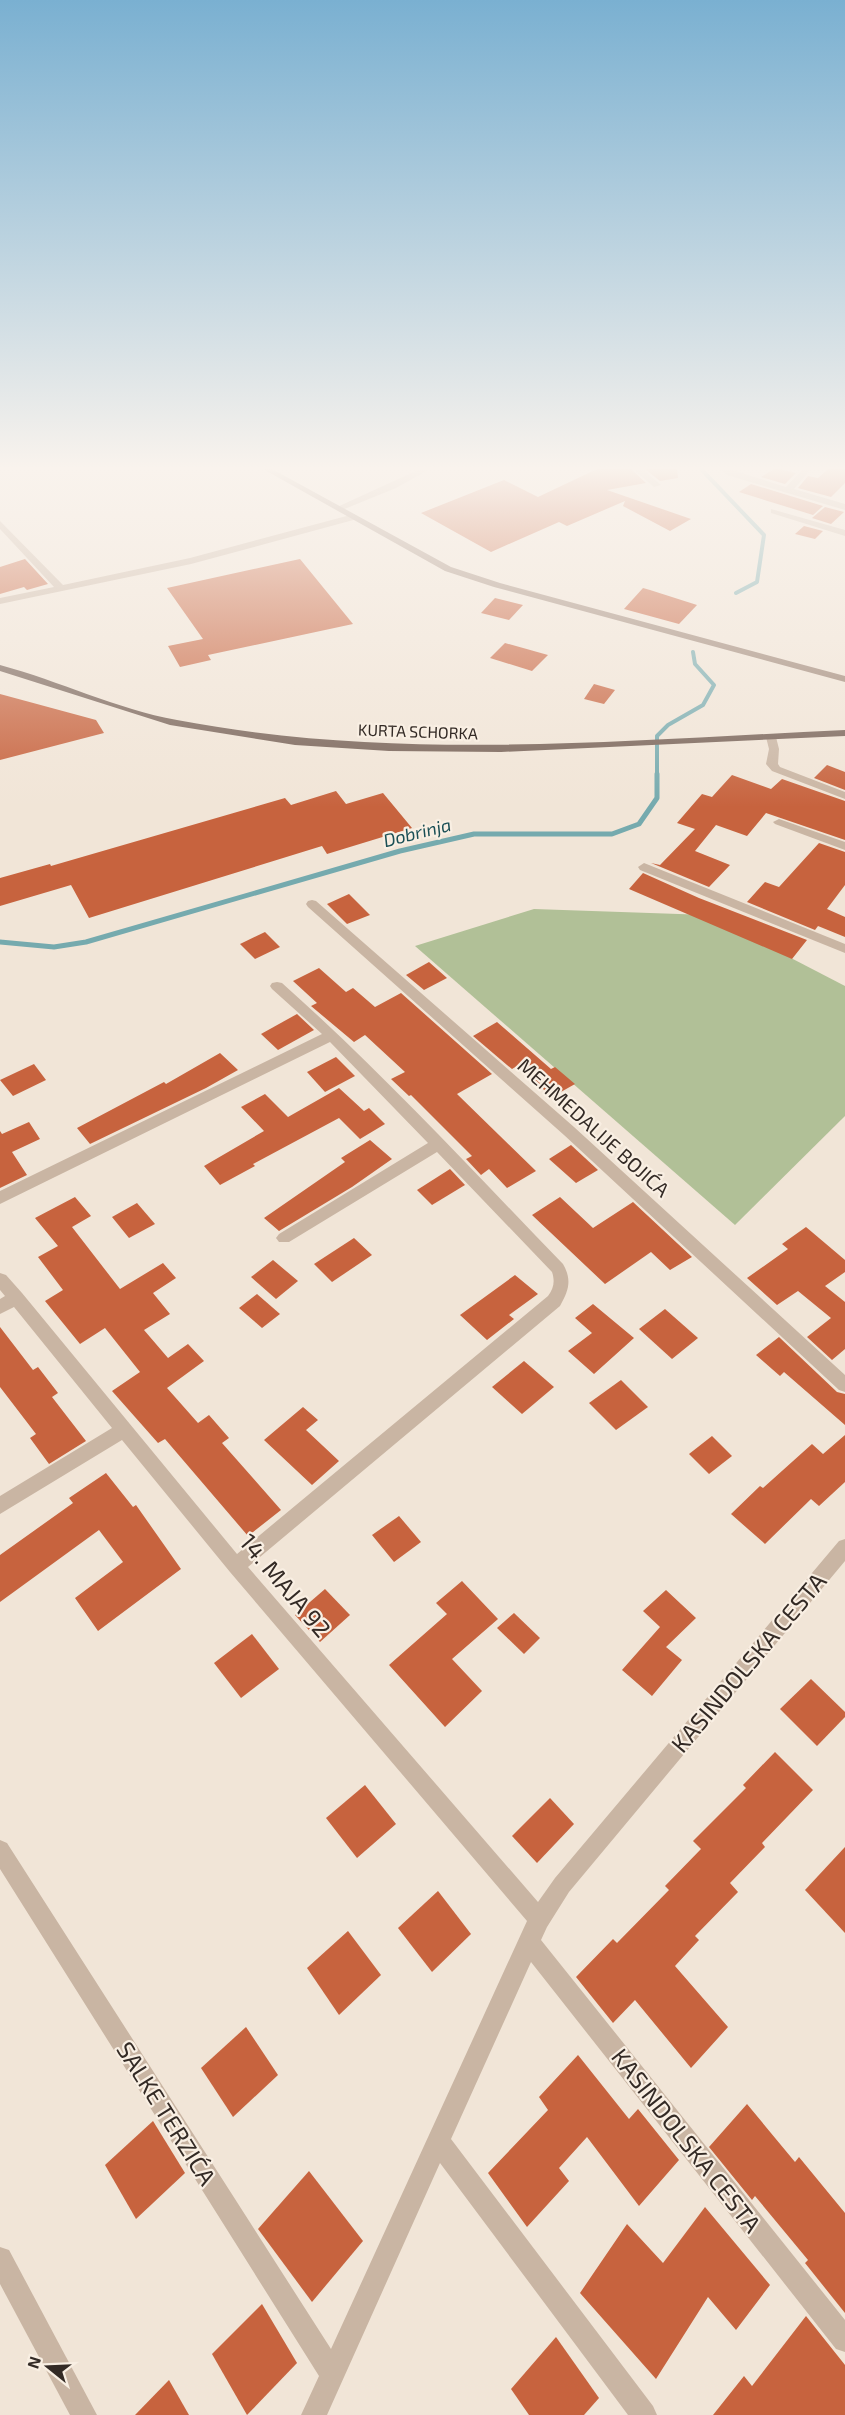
<svg xmlns="http://www.w3.org/2000/svg" width="845" height="2415" font-family="'Exo 2',sans-serif">
  <style>
    .green { fill: #b1c097 }
    .lines { fill: none; stroke-linecap: round; stroke-linejoin: round }
    .stream-far1 { stroke: #75aaae; stroke-width: 4 }
    .stream { stroke: #75aaae; stroke-width: 5 }
    .building { fill: #c7633e }
    .street { fill: #c9b5a3; fill-rule: evenodd }
    .secondary { fill: #9c8474; fill-rule: evenodd }
    .primary { fill: #766156; fill-rule: evenodd }
    .labels { text-anchor: middle; dominant-baseline: central; stroke-width: 4.5; stroke-linejoin: round; paint-order: stroke }
    .far-street-label { font-size: 16px; fill: #332a25; stroke: #f9efe3 }
    .far-water-label { font-size: 18px; font-style: italic; fill: #1a4f55; stroke: #f9efe3 }
    .street-label { font-size: 20px; fill: #332a25; stroke: #f9efe3 }
    .near-street-label { font-size: 24px; fill: #332a25; stroke: #f9efe3 }
  </style>
  <rect width="100%" height="100%" fill="#f1e5d7"/>
  <path class="green" d="M534 909 708 915 845 986V1116L735 1225 415 946Z"/>
  <g class="lines">
    <g class="stream-far1">
      <path d="M701 469 764 535 757 582 736 593"/>
      <path d="M657 776V736L668 725 703 705 714 685 695 664 693 652"/>
    </g>
    <path class="stream" d="M0 942 54 947 86 942 400 851 474 834H612L639 824 657 798V774"/>
  </g>
  <g class="building">
    <path d="M597 469H631L646 483 607 490 691 519 670 531 623 506 625 501 567 526 559 522 491 552 421 513 504 480 538 497Z"/>
    <path d="M645 469H677L678 478 660 481Z"/>
    <path d="M774 469H780L796 473 785 484 761 477Z"/>
    <path d="M828 469H845V483L831 497 798 488 808 476 818 478Z"/>
    <path d="M751 484 823 506 813 515 739 492Z"/>
    <path d="M825 507 844 512 831 524 812 518Z"/>
    <path d="M804 526 823 531 815 539 795 534Z"/>
    <path d="M25 559 48 584 27 590 24 587 0 594V567Z"/>
    <path d="M300 559 353 624 208 655 211 660 180 667 168 646 203 639 167 588Z"/>
    <path d="M643 588 650 590 697 605 679 624 624 609Z"/>
    <path d="M495 598 523 605 509 620 481 613Z"/>
    <path d="M505 643 548 655 532 671 490 658Z"/>
    <path d="M594 684 615 690 604 704 584 699Z"/>
    <path d="M0 694 96 720 104 733 0 760Z"/>
    <path d="M827 765 845 772V790L814 778Z"/>
    <path d="M732 775 771 789 782 779 845 801V840L766 813 747 836 716 825 695 851 730 865 709 887 651 863 660 865 695 829 677 823 702 794 712 797Z"/>
    <path d="M336 791 346 804 383 793 412 828 327 854 322 846 89 918 71 885 0 906V878L50 864 51 866 285 798 291 805Z"/>
    <path d="M819 843 845 852V885L827 909 845 917V937L818 926 815 930 747 902 765 882 779 887Z"/>
    <path d="M643 873 699 898 807 940 792 959 629 889Z"/>
    <path d="M349 894 370 915 347 924 327 904Z"/>
    <path d="M265 932 280 947 255 959 240 944Z"/>
    <path d="M429 962 447 978 424 990 406 975Z"/>
    <path d="M319 968 346 992 353 988 375 1007 401 993 492 1074 457 1094 536 1171 507 1188 489 1169 481 1175 466 1159 472 1156 411 1095 409 1096 391 1079 405 1072 365 1035 354 1042 311 1006 317 1003 293 981Z"/>
    <path d="M297 1014 314 1030 278 1050 261 1034Z"/>
    <path d="M497 1022 551 1069 555 1067 575 1084 552 1097 517 1066 512 1069 507 1065 473 1036Z"/>
    <path d="M220 1053 238 1070 206 1088 90 1144 77 1128 164 1082 166 1084Z"/>
    <path d="M336 1057 355 1076 325 1092 307 1072Z"/>
    <path d="M34 1064 46 1080 13 1096 0 1080Z"/>
    <path d="M339 1088 364 1111 369 1108 385 1124 360 1139 339 1118 253 1164 255 1166 220 1185 204 1166 264 1131 241 1107 265 1094 288 1117Z"/>
    <path d="M29 1122 40 1139 12 1152 27 1175 0 1188V1131L2 1134Z"/>
    <path d="M370 1140 392 1159 352 1187 279 1231 264 1218 345 1162 341 1158Z"/>
    <path d="M571 1145 598 1170 576 1183 549 1159Z"/>
    <path d="M450 1169 465 1185 432 1205 417 1190Z"/>
    <path d="M75 1197 91 1216 72 1227 120 1289 163 1263 176 1278 153 1293 170 1314 144 1330 168 1358 188 1344 204 1361 167 1388 198 1423 209 1415 229 1438 222 1443 281 1510 248 1536 165 1439 158 1443 112 1391 140 1372 105 1328 80 1344 45 1301 63 1290 38 1257 58 1246 35 1218Z"/>
    <path d="M560 1197 593 1228 633 1202 692 1257 670 1270 651 1252 605 1284 532 1215Z"/>
    <path d="M137 1203 155 1224 129 1238 112 1217Z"/>
    <path d="M806 1227 845 1260V1272L825 1286 845 1302V1349L832 1360 807 1337 831 1318 798 1291 777 1305 747 1278 788 1249 782 1244Z"/>
    <path d="M354 1238 372 1255 332 1282 314 1264Z"/>
    <path d="M273 1260 298 1281 276 1299 251 1277Z"/>
    <path d="M515 1275 538 1294 509 1315 514 1319 487 1340 460 1315Z"/>
    <path d="M257 1294 280 1314 262 1328 239 1308Z"/>
    <path d="M593 1304 634 1338 594 1374 568 1351 592 1333 575 1318Z"/>
    <path d="M665 1309 698 1338 672 1359 639 1329Z"/>
    <path d="M0 1327 33 1370 38 1367 58 1393 52 1397 86 1441 49 1464 30 1438 36 1434 0 1387Z"/>
    <path d="M779 1337 837 1392 845 1394V1425L784 1372 780 1376 756 1355Z"/>
    <path d="M524 1361 554 1387 522 1414 492 1387Z"/>
    <path d="M621 1380 648 1407 616 1430 589 1403Z"/>
    <path d="M303 1407 318 1420 306 1430 339 1461 312 1485 264 1440Z"/>
    <path d="M845 1435V1482L819 1506 811 1499 765 1544 731 1514 760 1486 763 1488 812 1444 823 1454Z"/>
    <path d="M712 1436 732 1456 709 1474 689 1454Z"/>
    <path d="M106 1473 133 1507 136 1505 181 1569 98 1631 75 1598 123 1562 99 1530 0 1602V1555L73 1503 69 1498Z"/>
    <path d="M399 1516 421 1542 394 1562 372 1535Z"/>
    <path d="M462 1581 498 1619 452 1659 482 1691 445 1727 389 1665 447 1614 436 1603Z"/>
    <path d="M325 1589 350 1615 320 1642 295 1615Z"/>
    <path d="M666 1590 696 1618 666 1647 682 1660 652 1696 622 1670 660 1627 643 1611Z"/>
    <path d="M514 1613 540 1638 524 1654 497 1628Z"/>
    <path d="M252 1634 279 1669 241 1698 214 1663Z"/>
    <path d="M811 1679 845 1712V1717L817 1746 780 1709Z"/>
    <path d="M775 1752 813 1790 762 1843 765 1847 730 1883 738 1892 695 1936 699 1940 675 1966 728 2027 691 2068 635 2000 613 2023 576 1977 613 1939 617 1943 669 1890 665 1886 701 1849 693 1841 746 1788 743 1785Z"/>
    <path d="M365 1785 396 1824 357 1858 326 1818Z"/>
    <path d="M550 1798 574 1824 537 1863 512 1836Z"/>
    <path d="M845 1847V1933L805 1890Z"/>
    <path d="M438 1891 471 1934 432 1972 398 1928Z"/>
    <path d="M348 1931 381 1975 339 2015 307 1968Z"/>
    <path d="M246 2027 278 2075 233 2117 201 2068Z"/>
    <path d="M578 2055 629 2119 638 2109 679 2160 639 2206 587 2137 559 2168 569 2181 527 2227 488 2173 548 2110 539 2097Z"/>
    <path d="M747 2104 795 2162 799 2157 845 2213V2313L805 2263 808 2260 755 2196 752 2200 709 2147Z"/>
    <path d="M153 2121 185 2173 136 2219 105 2165Z"/>
    <path d="M309 2171 363 2241 312 2302 258 2229Z"/>
    <path d="M705 2207 770 2285 736 2330 708 2297 656 2379 580 2293 627 2224 663 2263Z"/>
    <path d="M262 2304 297 2363 247 2415 212 2354Z"/>
    <path d="M806 2316 845 2365V2415H713L744 2376 752 2386Z"/>
    <path d="M556 2337 599 2398 584 2415H529L511 2389Z"/>
    <path d="M169 2380 189 2415H135Z"/>
  </g>
  <g class="lines">
    <g class="street">
      <path d="M420 469H430L396 488 342 510 335 508Z"/>
      <path d="M633 469H642L661 485 654 487Z"/>
      <path d="M720 469H729L786 487 803 469H811L794 489 845 504V510L727 475Z"/>
      <path d="M771 509 845 530V536L771 513Z"/>
      <path d="M354 514 358 517 357 519 191 564 0 604V598L54 587 0 529V521L63 585 190 558Z"/>
      <path d="M771 734 776 737 779 749 778 764 780 767 845 792V799L772 771 766 764 769 749 766 737Z"/>
      <path d="M779 819 845 842V850L775 824 773 822Z"/>
      <path d="M644 863 845 944V953L640 870 638 867Z"/>
      <path d="M312 900 316 901 574 1127 845 1375V1392L839 1390 564 1135 308 907 306 904 308 901Z"/>
      <path d="M277 982 282 983C381 1071 471 1169 563 1264 572 1280 569 1290 560 1306L248 1567 538 1902 555 1878 839 1541 845 1539V1561L569 1892 547 1927 541 1940 845 2320V2352L836 2349 531 1962 451 2139 653 2406 657 2415H628L440 2163 327 2415H301L319 2376 0 1869V1840L7 1843 331 2349 527 1921 230 1572 122 1440 0 1514V1496L112 1428 14 1307 0 1314V1299L5 1296 0 1290V1273L6 1275 22 1293 237 1554 548 1296C554 1288 555 1281 552 1272L437 1152 289 1242H279L276 1238 279 1234 428 1143 330 1042 0 1204V1191L322 1034 272 989 270 986 272 983Z"/>
      <path d="M0 2247 9 2250 97 2415H70L0 2284Z"/>
    </g>
    <path class="secondary" d="M263 469H272L451 567 500 583 845 676V682L494 587 445 571Z"/>
    <path class="primary" d="M0 665C60 681 116 709 177 720 398 762 622 740 845 730V736L501 752 389 751 295 745 170 725 0 671Z"/>
  </g>
  <linearGradient id="sky" x2="0" y2="1"><stop stop-color="#7ab0d1"/><stop offset="0.58" stop-color="#f9f3ed"/><stop offset="1" stop-color="#f9f3ed" stop-opacity="0"/></linearGradient>
  <rect width="845" height="807" fill="url(#sky)"/>
  <g class="labels">
    <g class="far-street-label">
      <text transform="translate(418 731) rotate(2)">KURTA SCHORKA</text>
    </g>
    <g class="far-water-label">
      <text transform="translate(417 832) rotate(-14)">Dobrinja</text>
    </g>
    <g class="street-label">
      <text transform="translate(594 1127) rotate(42)">MEHMEDALIJE BOJIĆA</text>
    </g>
    <g class="near-street-label">
      <text transform="translate(286 1585) rotate(50)">14. MAJA 92</text>
      <text transform="translate(748 1662) rotate(-50)">KASINDOLSKA CESTA</text>
      <text transform="translate(167 2113) rotate(58)">SALKE TERZIĆA</text>
      <text transform="translate(687 2140) rotate(52)">KASINDOLSKA CESTA</text>
    </g>
  </g>
  <g transform="translate(48 2367) rotate(288)" stroke="#f9efe3" stroke-width="4.5" paint-order="stroke">
  <path d="M0-4.5L10 22L0 15L-10 22Z" fill="#332a25"/>
  <text y="-9" font-size="16" font-weight="bold" text-anchor="middle" fill="#332a25">N</text>
  </g>
</svg>
